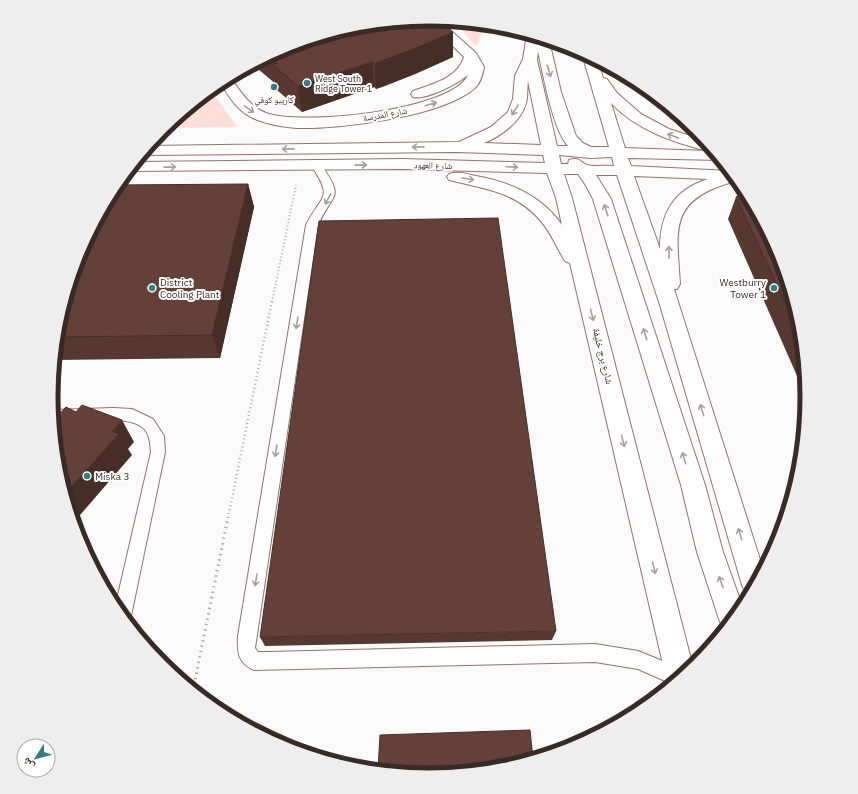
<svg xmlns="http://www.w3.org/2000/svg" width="858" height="794" font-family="'IBM Plex Sans','Noto Naskh Arabic',sans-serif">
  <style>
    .green { fill: #ffdfd7 }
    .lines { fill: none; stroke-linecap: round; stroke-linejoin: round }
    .lane-casing { stroke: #967268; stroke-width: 2 }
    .street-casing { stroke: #967268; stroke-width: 2 }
    .secondary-casing { stroke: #967268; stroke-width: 2 }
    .path-far2 { stroke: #b1acaa; stroke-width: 2; stroke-dasharray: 1 2.5; stroke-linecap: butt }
    .path-far1 { stroke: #b1acaa; stroke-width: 2.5; stroke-dasharray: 1 3; stroke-linecap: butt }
    .path { stroke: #b1acaa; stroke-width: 3; stroke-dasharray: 1.5 4; stroke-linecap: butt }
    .lane { fill: #fff; fill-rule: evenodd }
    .street { fill: #fff; fill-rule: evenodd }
    .secondary { fill: #fff; fill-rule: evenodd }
    .wall { fill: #563830 }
    .shaded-wall { fill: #462e27 }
    .building { fill: #644138; stroke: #462e27 }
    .oneway { stroke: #a69f9d }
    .poi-dot { fill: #357d82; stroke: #fff; stroke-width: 1.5 }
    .labels { text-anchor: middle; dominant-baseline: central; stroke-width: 4; stroke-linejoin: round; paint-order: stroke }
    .far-poi-label { font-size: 9px; fill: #392a26; stroke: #fff; text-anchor: start }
    .far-street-label { font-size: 9px; fill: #392a26; stroke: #fff }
    .poi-label { font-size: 10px; fill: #392a26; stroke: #fff; text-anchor: start }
    .street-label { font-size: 10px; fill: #392a26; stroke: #fff }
    .rim { fill: none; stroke: #392a26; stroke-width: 5 }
  </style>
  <rect width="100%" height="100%" fill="#fafafa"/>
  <g class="green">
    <path d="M454 21 485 25 476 47 456 23Z"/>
    <path d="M210 90 238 127 164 128Z"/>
  </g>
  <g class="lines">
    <defs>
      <g id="lane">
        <path d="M316 162 320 163C345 200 334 190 318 225L255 648 258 652H268L595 644 638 651 687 671 672 684 638 669 595 662 254 670C238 663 237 652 238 636L306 225C322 193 334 200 311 165Z"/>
        <path d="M113 408 132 409 153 419 164 436 165 452 131 616 127 622 115 608 151 452C150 443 150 433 142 427 126 415 75 420 53 421L52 410Z"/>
      </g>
      <path id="street" d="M425 19 439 20 476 53 484 67C483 73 480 83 476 87 444 117 340 129 297 128 283 127 267 124 255 119 238 112 229 97 220 82L230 77C240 91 249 106 266 113 300 126 452 111 468 75 457 84 427 100 413 97L411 94 413 91C432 84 457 79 464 57Z"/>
      <path id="secondary" d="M527 34 541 38 551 49 561 92 576 136 583 143 591 147H609L583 57 585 54 598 61 603 78 607 79 617 93 641 114 669 129 706 141 721 160 628 158 631 166 730 171 738 180C733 181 731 183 726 184 668 202 677 233 680 284L677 289H674L763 569 749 595 746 594 742 585 660 305 617 175H596L611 199 705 485 723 552 743 608 725 629H723L719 619 697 552 681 485 593 199 585 184 578 174H564L572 198 693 667 670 686 666 677 570 263 565 261C557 248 551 233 541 221 515 191 485 189 449 180L447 177 449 174C458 171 467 174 476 176 510 182 542 196 562 225L556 198 547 173 403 169 128 171 135 162 403 159 545 163 543 155 457 152 141 155 148 146 459 142 491 127 508 112 513 99 515 76 523 59ZM538 51C543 74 553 130 568 146H557L537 60ZM528 81 541 145 484 143C501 136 521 122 526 103 528 96 527 88 528 81ZM611 103C637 130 672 142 708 151L625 148ZM559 155 591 158 612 157 614 166C606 165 595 167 587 165 579 162 581 157 569 160L568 164H561ZM634 176 708 179C673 190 660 214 660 249Z"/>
    </defs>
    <use href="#lane" class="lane-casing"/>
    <use href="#street" class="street-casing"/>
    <use href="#secondary" class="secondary-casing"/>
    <path class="path-far2" d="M272 302 296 185"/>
    <path class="path-far1" d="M228 518 272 301"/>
    <path class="path" d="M193 690 228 517"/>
    <use href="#lane" class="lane"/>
    <use href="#street" class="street"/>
    <use href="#secondary" class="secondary"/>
  </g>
  <g class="wall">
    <path d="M453 32V57L415 74 385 86 376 89 374 87 302 112 277 90 276 84 253 65 285 48Z"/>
    <path d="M248 184 254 207 220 358 55 360 58 323Z"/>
    <path d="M736 197 800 323 807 397V400L794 369 728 219Z"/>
    <path d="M556 631 552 640 265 646 260 637Z"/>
  </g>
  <g class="shaded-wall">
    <path d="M453 32V57L415 74 376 89 375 64Z"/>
    <path d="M372 62 374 87 302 112 298 86Z"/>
    <path d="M248 184 254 207 220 358 212 335Z"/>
    <path d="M122 420 134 442 128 449 132 455 74 522 65 494 112 431Z"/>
  </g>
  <g class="building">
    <path d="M429 19 437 20 453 32 414 49 384 60 375 64 372 62 298 86 273 65 277 63 268 56 285 48 355 26Z"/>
    <path d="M248 184 212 335 57 337 58 323 80 252 116 185Z"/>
    <path d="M745 191 778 253 800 323 801 336 736 197Z"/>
    <path d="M498 218 556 631 260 637 319 221Z"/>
    <path d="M82 405 122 420 112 431 119 434 65 494 58 471 53 421 66 407 76 412Z"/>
    <path d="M530 730 533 759 503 768 429 775 378 770 380 735Z"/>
  </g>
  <defs><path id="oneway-shaft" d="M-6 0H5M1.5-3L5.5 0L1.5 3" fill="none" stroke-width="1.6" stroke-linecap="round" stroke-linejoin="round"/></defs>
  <g class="oneway">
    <use href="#oneway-shaft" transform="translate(549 71) rotate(73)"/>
    <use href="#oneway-shaft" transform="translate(431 104) rotate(-16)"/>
    <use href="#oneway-shaft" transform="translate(249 109) rotate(34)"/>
    <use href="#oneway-shaft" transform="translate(515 110) rotate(122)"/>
    <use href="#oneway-shaft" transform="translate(673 136) rotate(-160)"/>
    <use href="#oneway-shaft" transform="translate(418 147) rotate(179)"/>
    <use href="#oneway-shaft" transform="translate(288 149) rotate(179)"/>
    <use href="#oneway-shaft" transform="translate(361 165) rotate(-1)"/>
    <use href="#oneway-shaft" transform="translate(170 167) rotate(-1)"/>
    <use href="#oneway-shaft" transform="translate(512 167) rotate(2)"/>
    <use href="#oneway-shaft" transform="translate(468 179) rotate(9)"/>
    <use href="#oneway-shaft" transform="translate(328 199) rotate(118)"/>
    <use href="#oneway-shaft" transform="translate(606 210) rotate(-108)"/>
    <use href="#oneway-shaft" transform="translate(669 252) rotate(-91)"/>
    <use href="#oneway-shaft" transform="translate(592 315) rotate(76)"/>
    <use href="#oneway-shaft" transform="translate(297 323) rotate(99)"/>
    <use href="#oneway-shaft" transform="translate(645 334) rotate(-107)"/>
    <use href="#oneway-shaft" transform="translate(702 410) rotate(-107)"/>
    <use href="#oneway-shaft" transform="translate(623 441) rotate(76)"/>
    <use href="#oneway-shaft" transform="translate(276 451) rotate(99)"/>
    <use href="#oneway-shaft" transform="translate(684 458) rotate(-107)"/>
    <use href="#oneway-shaft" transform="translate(740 534) rotate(-107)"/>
    <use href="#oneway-shaft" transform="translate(654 568) rotate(76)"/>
    <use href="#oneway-shaft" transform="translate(256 580) rotate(99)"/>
    <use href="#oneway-shaft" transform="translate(721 582) rotate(-109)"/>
  </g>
  <g class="poi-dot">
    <circle cx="307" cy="83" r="4"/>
    <circle cx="274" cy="87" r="4"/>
    <circle cx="152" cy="288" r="4"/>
    <circle cx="774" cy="288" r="4"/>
    <circle cx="87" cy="476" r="4"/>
  </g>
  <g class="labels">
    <g class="far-poi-label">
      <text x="315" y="78">West South<tspan x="315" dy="10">Ridge Tower 1</tspan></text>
      <text x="274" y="99" text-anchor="middle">كاريبو كوفي</text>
    </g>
    <g class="far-street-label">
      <text transform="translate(385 114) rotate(-10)">شارع المدرسة</text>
      <text transform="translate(433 165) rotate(1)">شارع العهود</text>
    </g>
    <g class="poi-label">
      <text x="160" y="282">District<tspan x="160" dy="12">Cooling Plant</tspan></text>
      <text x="766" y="282" text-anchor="end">Westburry<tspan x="766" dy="12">Tower 1</tspan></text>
      <text x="95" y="476">Miska 3</text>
    </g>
    <g class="street-label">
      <text transform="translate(603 356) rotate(76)">شارع برج خليفة</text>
    </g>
  </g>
  <path d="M0 0H858V794H0ZM58 397a371 371 0 1 1 742 0a371 371 0 1 1-742 0Z" fill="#efeeee" fill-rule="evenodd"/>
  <path class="rim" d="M58 397a371 371 0 1 1 742 0a371 371 0 1 1-742 0Z"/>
  <g transform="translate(36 758) rotate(234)"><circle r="19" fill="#ffffff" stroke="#b0aaa8"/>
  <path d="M0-3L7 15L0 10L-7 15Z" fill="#357d82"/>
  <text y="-6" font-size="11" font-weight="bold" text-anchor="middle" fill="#392a26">ش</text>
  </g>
</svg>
